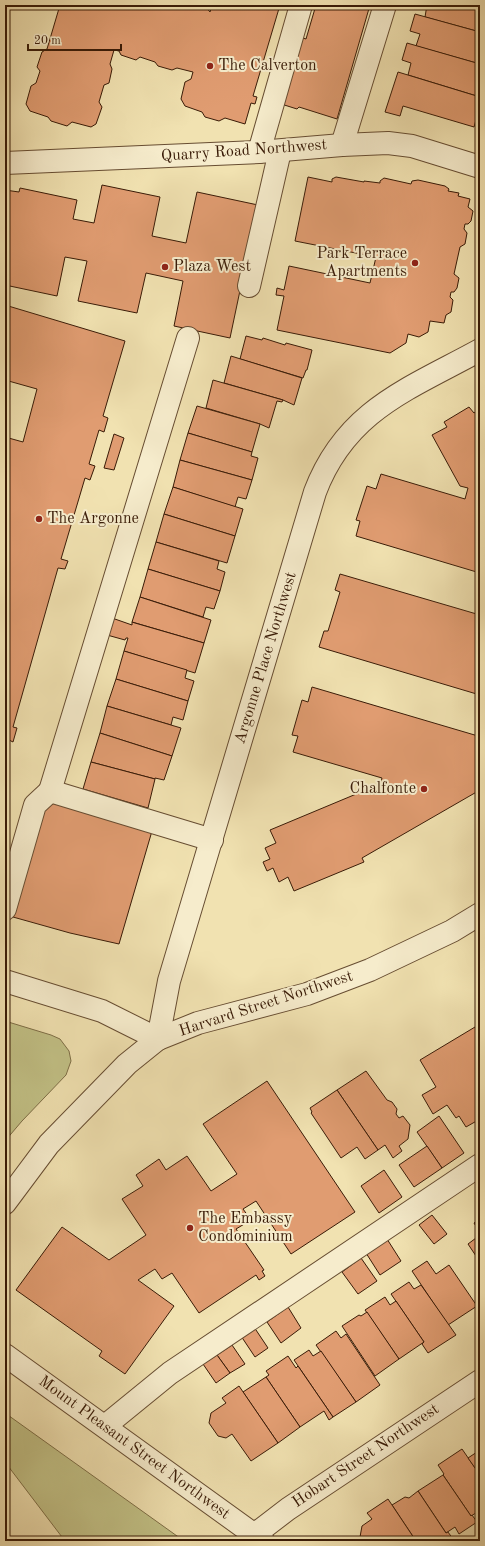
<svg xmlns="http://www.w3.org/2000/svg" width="485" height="1546" font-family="'Old Standard TT',serif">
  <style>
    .green { fill: #c2c186; stroke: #7e6e46 }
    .building { fill: #e09c71; stroke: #391b07 }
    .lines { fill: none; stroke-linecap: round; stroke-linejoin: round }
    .minor-casing { stroke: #674d32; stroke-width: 24 }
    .minor { stroke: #f6eccc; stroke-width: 22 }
    .poi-dot { fill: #8f2418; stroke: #f6eccc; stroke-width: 1.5 }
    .labels { text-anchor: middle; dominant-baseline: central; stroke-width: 4; stroke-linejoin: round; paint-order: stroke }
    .poi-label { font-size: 16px; fill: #391b07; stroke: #f6eccc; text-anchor: start }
    .street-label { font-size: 16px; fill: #391b07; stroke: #f6eccc }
  </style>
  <rect width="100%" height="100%" fill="#f1e2b1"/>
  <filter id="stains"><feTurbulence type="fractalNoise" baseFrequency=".005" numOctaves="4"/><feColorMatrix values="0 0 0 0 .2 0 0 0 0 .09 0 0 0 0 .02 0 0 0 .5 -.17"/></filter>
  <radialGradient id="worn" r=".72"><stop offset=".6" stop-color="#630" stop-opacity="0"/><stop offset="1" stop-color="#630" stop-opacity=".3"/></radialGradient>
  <g class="green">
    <path d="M5 1021 51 1035 60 1039 69 1051 71 1061 66 1075 22 1121 5 1141Z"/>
    <path d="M5 1413 184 1541H65L5 1462Z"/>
  </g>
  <g class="building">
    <path d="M60 5H200L206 7 210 12 212 5H280L253 96 257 97 255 104 251 103 245 124 225 118 219 121 205 117 202 112 185 106 181 99 185 82 191 79 193 72 177 68 172 70 158 66 155 62 140 57 136 60 121 55 119 51 114 50 110 64 112 69 109 83 104 85 99 102 102 107 96 124 91 127 72 122 67 126 51 121 48 117 30 111 26 104 31 86 36 83 40 71 37 67 42 52 47 49Z"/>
    <path d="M316 5H370L337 119 299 107 297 109 278 103 298 36 306 39Z"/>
    <path d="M427 5H480V32L425 17Z"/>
    <path d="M415 14 480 32V64L416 46 420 34 410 31Z"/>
    <path d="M407 43 480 64V97L408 75 411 63 402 60Z"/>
    <path d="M398 72 480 97V106L474 127 403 106 400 116 385 112Z"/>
    <path d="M308 177 332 182V179L336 177 364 182V181L380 183V181L384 178 411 184 412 181 418 180 445 186 449 189 448 191 459 193 458 196 470 199 468 207 473 211 471 221 468 224H465L464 229 467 233 465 244 460 247 454 274 459 278 457 288 454 292H451L450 297 453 300 451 312 446 315 444 323 430 321 428 332 419 337 408 334 406 343 390 353 277 330 284 296 276 295 277 288 284 290 289 266 370 283 376 257 295 241Z"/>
    <path d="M102 185 160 197 152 236 186 243 197 192 258 205 230 338 174 326 183 281 146 273 137 313 78 301 87 261 65 257 57 296 5 285V190L19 192 20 188 77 200 73 219 94 223Z"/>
    <path d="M5 305 125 341 103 416 108 418 104 432 99 430 89 464 95 466 90 480 85 478 61 559 68 561 65 569 58 568 13 727 17 728 13 742 9 740 5 752V437L23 442 37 389 5 380Z"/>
    <path d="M246 336 262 340 263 338 285 345 286 343 312 350 307 370H306L303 378 240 359Z"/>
    <path d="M231 356 302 378 294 405 283 400 224 383Z"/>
    <path d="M213 380 283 400 282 402 277 401 269 428 260 424 206 408Z"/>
    <path d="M197 406 260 424 252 452 188 433Z"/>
    <path d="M469 407 474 413 480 409V573L356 536 360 521 356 520 367 486 376 489 381 474 465 499 468 488 460 486 432 435 447 427 444 422Z"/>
    <path d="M188 433 252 452 251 456 258 458 252 480 180 460Z"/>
    <path d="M114 434 124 438 114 470 104 468Z"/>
    <path d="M180 460 252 480 246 499 238 497 235 507 173 487Z"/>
    <path d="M173 487 243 509 235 536 164 514Z"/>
    <path d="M164 514 235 536 227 563 156 542Z"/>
    <path d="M156 542 219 561 217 569 225 572 220 591 148 569Z"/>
    <path d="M148 569 220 591 214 609 206 607 203 617 140 597Z"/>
    <path d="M340 574 480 615V695L319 647 324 631H328L340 592 335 590Z"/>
    <path d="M140 597 211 620 204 643 132 622Z"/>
    <path d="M112 618 132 625V622L135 623 204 643 195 673 124 651 128 638H126L125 640 107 635Z"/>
    <path d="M124 651 187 670 185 678 194 681 188 701 116 679Z"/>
    <path d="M116 679 188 701 183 720 173 717 171 725 107 706Z"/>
    <path d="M312 687 478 736 480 731V790L362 858 364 862 294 891 288 877 279 882 273 868 267 871 263 862 270 859 265 848 276 843 270 830 373 787 379 788 382 778 293 752 298 736 292 735 302 700 308 702Z"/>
    <path d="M107 706 181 728 172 756 100 733Z"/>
    <path d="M100 733 172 756 164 780 155 778V779L91 762Z"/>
    <path d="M91 762 155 779 148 808 83 789Z"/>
    <path d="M47 801 152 831 119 944 70 933 13 917Z"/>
    <path d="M475 1027 480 1034V1119L466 1127 459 1116 456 1118 447 1105 433 1114 422 1095 436 1087 420 1060Z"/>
    <path d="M366 1071 387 1100 392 1102 397 1109 396 1114 399 1118 403 1116 410 1125 408 1139 399 1146 402 1151 393 1158 385 1145 378 1150 337 1090Z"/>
    <path d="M267 1081 355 1212 291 1254 256 1201 243 1209 251 1220 236 1229 264 1270 262 1271 265 1276 259 1280 256 1275 199 1313 172 1273 162 1279 155 1269 138 1280 174 1306 125 1374 99 1356 102 1351 16 1290 62 1227 109 1260 146 1235 122 1199 143 1186 136 1175 159 1159 166 1170 187 1156 211 1191 237 1174 203 1124Z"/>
    <path d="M337 1090 378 1150 365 1159 357 1147 341 1158 311 1113 312 1112 310 1108Z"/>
    <path d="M439 1116 464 1153 442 1168 417 1132Z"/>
    <path d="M427 1146 442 1168 414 1187 399 1165Z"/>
    <path d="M384 1170 402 1197 379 1213 361 1186Z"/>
    <path d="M432 1215 447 1234 434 1244 419 1225Z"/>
    <path d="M480 1219V1233L474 1223Z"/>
    <path d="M480 1235V1262L468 1244Z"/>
    <path d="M387 1239 401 1261 380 1275 366 1253Z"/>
    <path d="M361 1258 377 1281 358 1294 342 1272Z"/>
    <path d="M427 1261 436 1274 449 1265 477 1306 448 1325 412 1271Z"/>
    <path d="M409 1282 414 1289 421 1285 456 1335 428 1353 422 1344 424 1342 391 1294Z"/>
    <path d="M385 1297 390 1305 396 1301 424 1342 399 1359 365 1310Z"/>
    <path d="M288 1307 301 1328 281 1343 267 1322Z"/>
    <path d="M367 1312 399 1359 375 1376 342 1326 359 1315 361 1316Z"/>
    <path d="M254 1327 268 1348 255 1357 241 1336Z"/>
    <path d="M336 1331 341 1338 346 1334 380 1385 356 1402 316 1345Z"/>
    <path d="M232 1345 245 1364 230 1373 217 1355Z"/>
    <path d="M309 1350 313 1356 321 1351 356 1402 333 1417 294 1360Z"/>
    <path d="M217 1355 230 1373 216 1383 203 1364Z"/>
    <path d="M288 1356 296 1368 298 1366 333 1417 329 1420 324 1411 300 1427 266 1377 269 1375 266 1371Z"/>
    <path d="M266 1377 300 1427 278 1443 243 1392Z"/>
    <path d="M239 1386 278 1443 251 1461 232 1434 226 1438 218 1436 209 1423 211 1413 226 1403 222 1398Z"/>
    <path d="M462 1449 480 1475V1512L479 1511 471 1516 443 1475 444 1474 438 1465Z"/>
    <path d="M480 1450V1475L468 1458Z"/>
    <path d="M443 1475 471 1516 472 1515 477 1522 459 1534 455 1527 446 1533 418 1491Z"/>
    <path d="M418 1491 446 1533 448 1532 453 1539 450 1541H416L392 1505 405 1497 409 1498Z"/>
    <path d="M388 1499 416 1541H363L360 1537 362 1526 372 1519 367 1513Z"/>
  </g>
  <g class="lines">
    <defs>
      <g id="minor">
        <path d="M342 145 385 5"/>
        <path d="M259 152 301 5"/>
        <path d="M5 163 259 152 342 145 388 143 412 146 480 167"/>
        <path d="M249 286 280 151"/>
        <path d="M188 338 50 791 212 840"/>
        <path d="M5 909 35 805 50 791"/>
        <path d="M5 981 102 1011 158 1039"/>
        <path d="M158 1039 169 981 315 492C346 410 409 389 480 350"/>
        <path d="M5 1203 49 1144 127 1064 158 1039 198 1023 307 994 370 970 452 931 480 914"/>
        <path d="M5 1355 263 1541"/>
        <path d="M105 1426 170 1373 480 1165"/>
        <path d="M254 1535 288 1509 480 1381"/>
      </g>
    </defs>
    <use href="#minor" class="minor-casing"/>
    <use href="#minor" class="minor"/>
  </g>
  <g class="poi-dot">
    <circle cx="210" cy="66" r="4"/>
    <circle cx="415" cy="263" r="4"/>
    <circle cx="165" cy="267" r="4"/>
    <circle cx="39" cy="519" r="4"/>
    <circle cx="424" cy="789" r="4"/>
    <circle cx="190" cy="1228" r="4"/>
  </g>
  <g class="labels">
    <g class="poi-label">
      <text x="218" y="66">The Calverton</text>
      <text x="407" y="254" text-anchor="end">Park Terrace<tspan x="407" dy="18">Apartments</tspan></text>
      <text x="173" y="267">Plaza West</text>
      <text x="47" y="519">The Argonne</text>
      <text x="416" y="789" text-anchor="end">Chalfonte</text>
      <text x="198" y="1219">The Embassy<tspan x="198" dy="18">Condominium</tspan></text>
    </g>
    <g class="street-label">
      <text transform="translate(244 151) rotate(-4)">Quarry Road Northwest</text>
      <text transform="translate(266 658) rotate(-73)">Argonne Place Northwest</text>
      <text transform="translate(266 1004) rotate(-18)">Harvard Street Northwest</text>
      <text transform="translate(134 1448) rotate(36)">Mount Pleasant Street Northwest</text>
      <text transform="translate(366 1456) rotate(-34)">Hobart Street Northwest</text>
    </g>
  </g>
  <rect width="485" height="1546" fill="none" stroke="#f1e2b1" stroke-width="20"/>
  <rect x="6" y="6" width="473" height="1534" fill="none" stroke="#391b07" stroke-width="2"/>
  <rect x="10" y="10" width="465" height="1526" fill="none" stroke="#391b07"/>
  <path d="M28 44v6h93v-6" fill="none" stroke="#391b07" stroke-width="2"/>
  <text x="34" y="44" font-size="12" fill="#391b07" stroke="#f6eccc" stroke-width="3" paint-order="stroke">20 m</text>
  <rect width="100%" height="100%" filter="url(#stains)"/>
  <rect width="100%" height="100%" fill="url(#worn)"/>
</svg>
